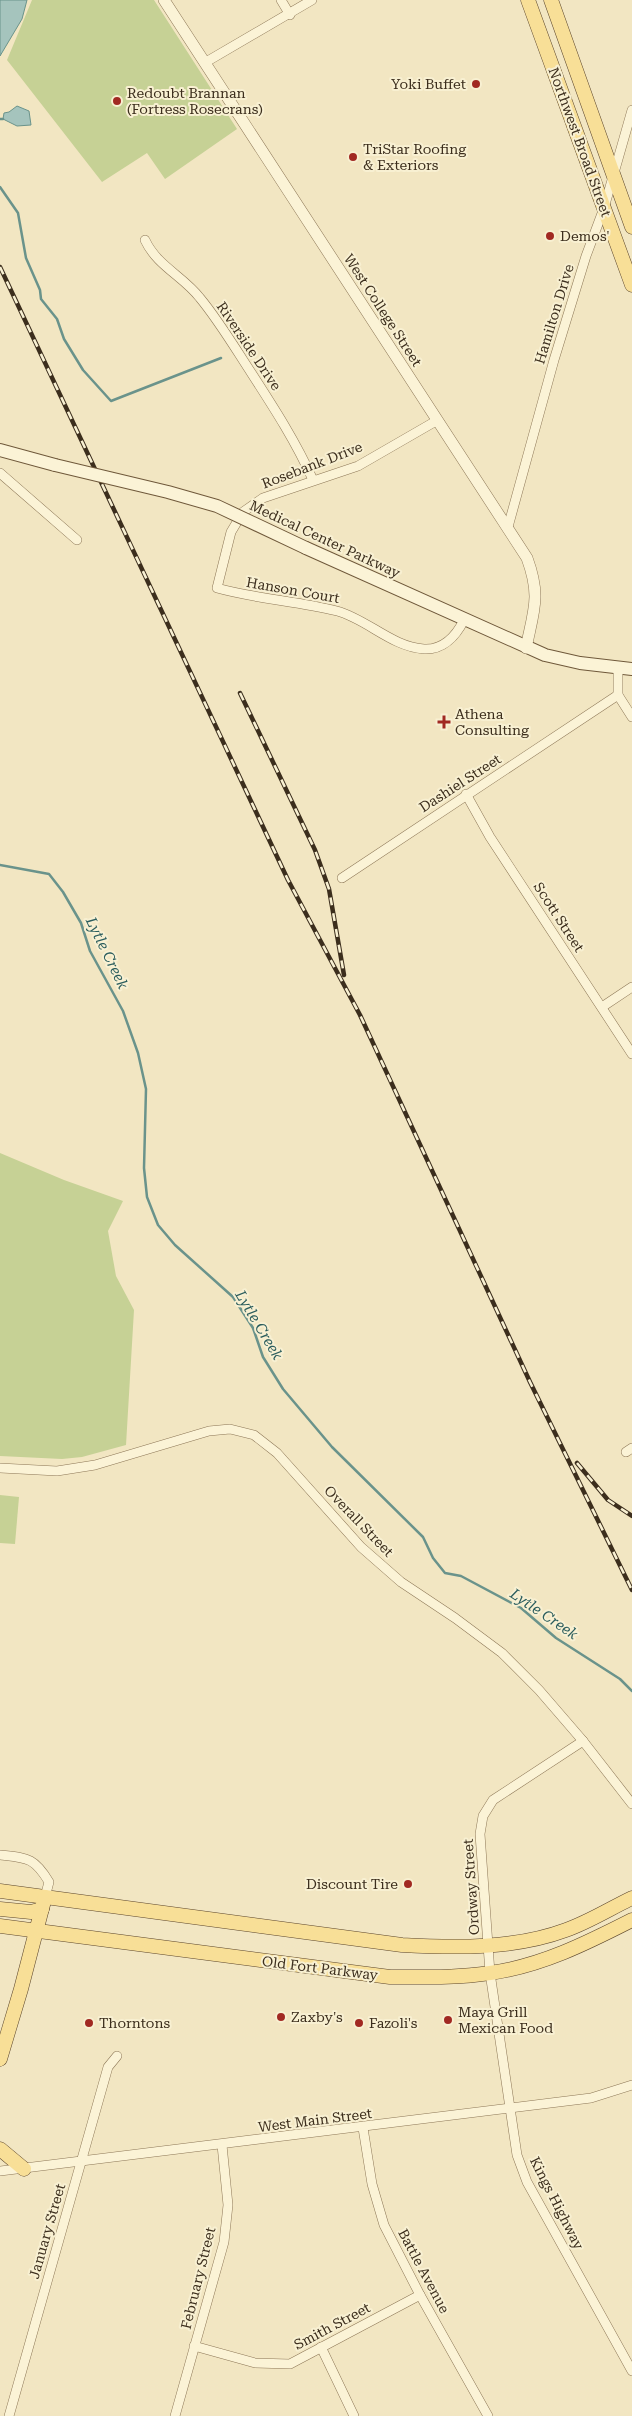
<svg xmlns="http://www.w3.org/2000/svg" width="632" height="2416" font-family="'Roboto Serif',serif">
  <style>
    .green { fill: #c6d195 }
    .water { fill: #a5c4bd; stroke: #6a938b }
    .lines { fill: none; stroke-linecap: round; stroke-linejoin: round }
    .stream { stroke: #6a938b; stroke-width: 2.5 }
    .minor-casing { stroke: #8d7757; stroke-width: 10 }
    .tertiary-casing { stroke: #8d7757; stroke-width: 12 }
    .secondary-casing { stroke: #6f583a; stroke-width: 14 }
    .primary-casing { stroke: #5b452c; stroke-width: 15 }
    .minor { stroke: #fbf3d6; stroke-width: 9 }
    .tertiary { stroke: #fbf3d6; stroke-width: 11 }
    .secondary { stroke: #fbf3d6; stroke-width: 12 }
    .primary { stroke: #f8df97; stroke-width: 14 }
    .rail-casing { stroke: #3c2e1d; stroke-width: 4.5 }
    .rail { stroke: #f8f0d2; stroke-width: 2.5; stroke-dasharray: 8; stroke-linecap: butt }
    .secondary-bridge-casing { stroke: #6f583a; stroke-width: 14; stroke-linecap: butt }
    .secondary-bridge { stroke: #fbf3d6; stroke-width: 12 }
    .poi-dot { fill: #a12922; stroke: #f8f0d2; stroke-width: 2 }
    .labels { text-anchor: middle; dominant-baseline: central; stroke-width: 4; stroke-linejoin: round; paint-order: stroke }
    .poi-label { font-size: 14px; fill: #3c2e1d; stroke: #f8f0d2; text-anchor: start }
    .street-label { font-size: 14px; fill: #3c2e1d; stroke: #f8f0d2 }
    .water-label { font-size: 15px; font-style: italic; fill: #2b5d5d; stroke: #f8f0d2 }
  </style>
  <rect width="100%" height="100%" fill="#f2e6c2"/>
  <g class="green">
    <path d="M32 0H154L237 129 165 179 147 153 102 182 7 60Z"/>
    <path d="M0 1153 64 1180 123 1201 108 1231 116 1276 134 1310 126 1445 82 1457 62 1459 0 1456Z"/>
    <path d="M0 1495 19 1497 15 1544 0 1543Z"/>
  </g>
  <g class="water">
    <path d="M0 0H27L22 19 0 56Z"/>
    <path d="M17 106 29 111 31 125 17 126 3 119 4 113 9 112Z"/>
  </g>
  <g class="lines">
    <g class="stream">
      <path d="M0 119H3"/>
      <path d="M0 187 18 213 26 258 40 290 41 299 57 319 64 339 83 370 111 401 221 358"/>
      <path d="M0 865 49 874 63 892 81 923 90 951 123 1011 138 1053 146 1089 144 1168 147 1197 158 1225 175 1245 233 1297 253 1328 263 1357 283 1389 332 1447 423 1537 433 1558 445 1573 461 1576 521 1608 556 1638 620 1679 632 1691"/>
    </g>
    <defs>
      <g id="minor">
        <path d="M281 0 290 15"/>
        <path d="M206 62 312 0"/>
        <path d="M145 240C157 266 183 276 200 298 219 321 235 348 252 374 274 408 296 442 313 480"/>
        <path d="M436 421 358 466 263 498 243 512 231 532 217 588C256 599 297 601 337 611 367 619 392 647 424 649 443 650 456 636 464 620"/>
        <path d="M0 473 77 540"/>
        <path d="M508 527 554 360 586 256 604 208 632 110"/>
        <path d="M618 668V695L632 717"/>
        <path d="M466 794 490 837 632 1054"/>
        <path d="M342 878 618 695"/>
        <path d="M602 1007 632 987"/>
        <path d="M626 1452 632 1448"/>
        <path d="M0 1468 57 1471 95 1465 209 1431 230 1429 254 1435 277 1453 361 1547 401 1582 455 1618 502 1653 539 1690 583 1741 632 1804"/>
        <path d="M583 1741 493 1800 483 1816 480 1834 490 1973 517 2155 527 2182 632 2371"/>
        <path d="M0 1855C27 1858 34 1857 49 1882L45 1897"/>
        <path d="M363 2128 372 2184 384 2225 420 2295 488 2416"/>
        <path d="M0 2171 591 2098 632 2085"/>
        <path d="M194 2346 255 2363 290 2364 420 2295"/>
        <path d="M321 2347 354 2416"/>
        <path d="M9 2416 108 2067 117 2056"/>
        <path d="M175 2416 224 2242 228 2205 222 2145"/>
      </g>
      <path id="tertiary" d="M164 0 527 558C541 596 534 609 526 648"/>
      <g id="secondary">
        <path d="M0 450 55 465"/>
        <path d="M306 548 545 655 580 663 632 669"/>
      </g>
      <g id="primary">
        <path d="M528 0 632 285"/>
        <path d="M551 0 632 227"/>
        <path d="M0 1891 402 1945C456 1948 515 1949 566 1930 589 1922 611 1908 632 1898"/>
        <path d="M0 1909 31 1912 42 1909"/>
        <path d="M0 1926 390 1977C424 1977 457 1978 490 1973 541 1966 587 1943 632 1920"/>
        <path d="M0 2059 21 1989 45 1897"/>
        <path d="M0 2149 24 2169"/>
      </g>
    </defs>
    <use href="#minor" class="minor-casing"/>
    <use href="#tertiary" class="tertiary-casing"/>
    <use href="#secondary" class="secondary-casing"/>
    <use href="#primary" class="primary-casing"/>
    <use href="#minor" class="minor"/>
    <use href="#tertiary" class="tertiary"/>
    <use href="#secondary" class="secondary"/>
    <use href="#primary" class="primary"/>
    <defs>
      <g id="rail">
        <path d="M0 267 288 880 360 1015 530 1382 632 1590"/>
        <path d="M240 693 315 850 329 889 344 975"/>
        <path d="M577 1463 608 1500 632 1516"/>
      </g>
    </defs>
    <use href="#rail" class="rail-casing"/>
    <use href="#rail" class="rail"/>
    <defs>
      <path id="secondary-bridge" d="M55 465 168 492 217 506 306 548"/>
    </defs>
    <use href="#secondary-bridge" class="secondary-bridge-casing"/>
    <use href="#secondary-bridge" class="secondary-bridge"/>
  </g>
  <g class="poi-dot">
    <circle cx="476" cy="84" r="5"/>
    <circle cx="117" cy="101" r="5"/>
    <circle cx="353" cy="157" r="5"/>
    <circle cx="550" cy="236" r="5"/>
    <path d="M441.5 714.5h5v5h5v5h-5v5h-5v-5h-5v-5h5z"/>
    <circle cx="408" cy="1884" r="5"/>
    <circle cx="281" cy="2017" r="5"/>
    <circle cx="448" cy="2020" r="5"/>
    <circle cx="89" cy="2023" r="5"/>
    <circle cx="359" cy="2023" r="5"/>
  </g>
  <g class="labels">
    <g class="poi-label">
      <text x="466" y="84" text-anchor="end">Yoki Buffet</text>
      <text x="127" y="93">Redoubt Brannan<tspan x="127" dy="16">(Fortress Rosecrans)</tspan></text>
      <text x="363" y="149">TriStar Roofing<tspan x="363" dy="16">&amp; Exteriors</tspan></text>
      <text x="560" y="236">Demos'</text>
      <text x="455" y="714">Athena<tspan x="455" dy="16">Consulting</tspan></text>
      <text x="398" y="1884" text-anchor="end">Discount Tire</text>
      <text x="458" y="2012">Maya Grill<tspan x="458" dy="16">Mexican Food</tspan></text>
      <text x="291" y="2017">Zaxby's</text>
      <text x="99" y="2023">Thorntons</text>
      <text x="369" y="2023">Fazoli's</text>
    </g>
    <g class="street-label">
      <text transform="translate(580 142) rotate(70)">Northwest Broad Street</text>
      <text transform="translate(383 310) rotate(57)">West College Street</text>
      <text transform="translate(554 314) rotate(-73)">Hamilton Drive</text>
      <text transform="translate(249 346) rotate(56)">Riverside Drive</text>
      <text transform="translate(312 465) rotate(-21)">Rosebank Drive</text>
      <text transform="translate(325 539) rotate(25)">Medical Center Parkway</text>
      <text transform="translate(293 590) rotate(10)">Hanson Court</text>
      <text transform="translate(460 783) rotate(-33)">Dashiel Street</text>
      <text transform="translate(559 917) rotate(57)">Scott Street</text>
      <text transform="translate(359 1521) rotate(46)">Overall Street</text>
      <text transform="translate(471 1887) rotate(-94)">Ordway Street</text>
      <text transform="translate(320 1968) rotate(7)">Old Fort Parkway</text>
      <text transform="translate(315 2120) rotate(-7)">West Main Street</text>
      <text transform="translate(557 2203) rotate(63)">Kings Highway</text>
      <text transform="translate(47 2231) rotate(-74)">January Street</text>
      <text transform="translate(424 2271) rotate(62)">Battle Avenue</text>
      <text transform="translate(198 2278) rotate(-76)">February Street</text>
      <text transform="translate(332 2326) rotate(-28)">Smith Street</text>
    </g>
    <g class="water-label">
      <text transform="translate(107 953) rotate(64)">Lytle Creek</text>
      <text transform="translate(259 1325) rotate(59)">Lytle Creek</text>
      <text transform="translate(544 1614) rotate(34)">Lytle Creek</text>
    </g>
  </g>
</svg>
